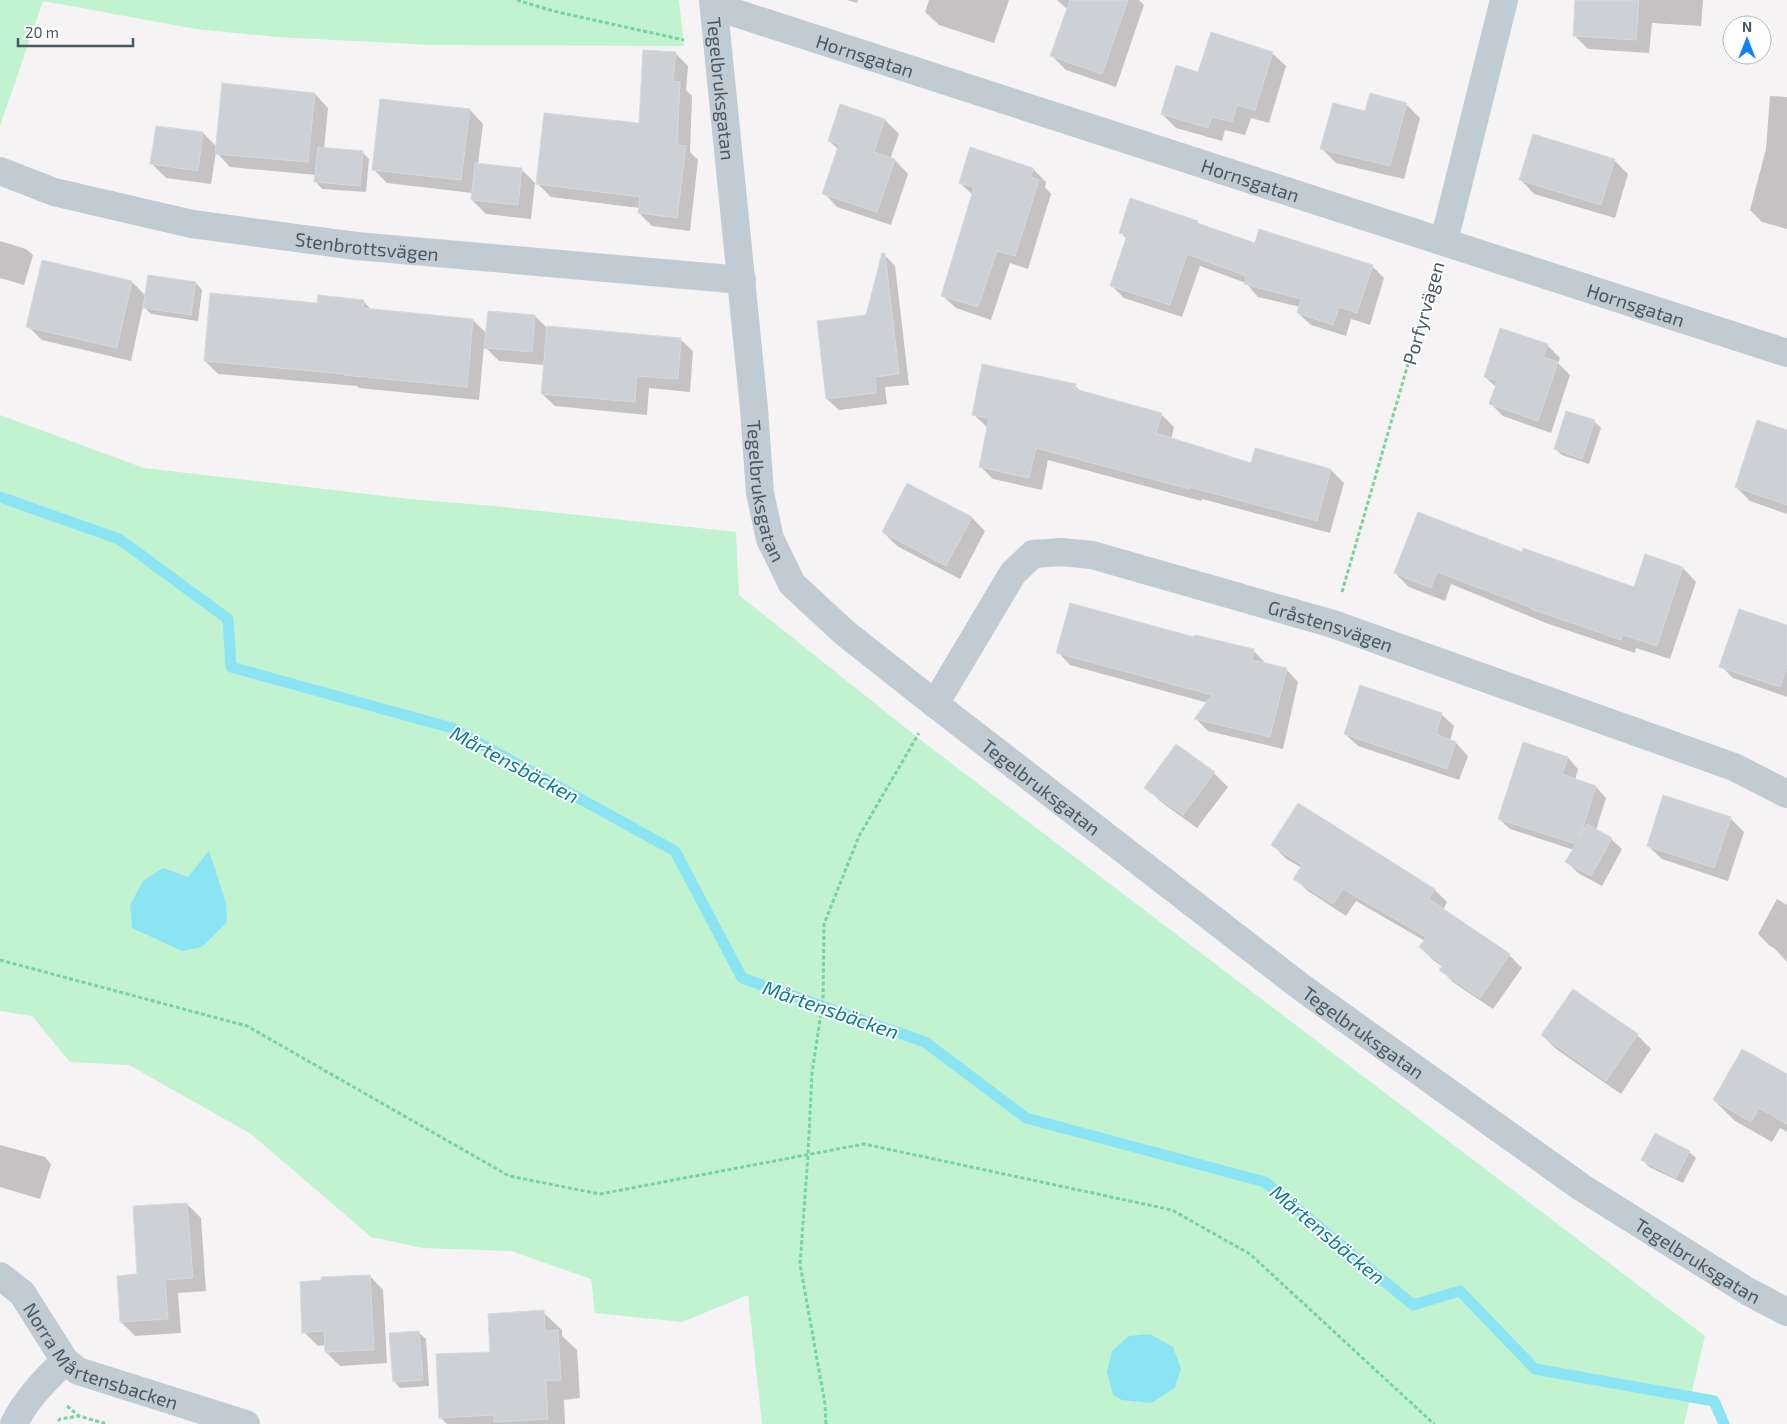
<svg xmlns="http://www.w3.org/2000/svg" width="1787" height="1424" font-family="'Exo 2',sans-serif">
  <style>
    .green { fill: #c1f3d1 }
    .water { fill: #8be4f3 }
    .shadow { fill: #0003 }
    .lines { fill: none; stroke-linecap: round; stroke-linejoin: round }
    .stream { stroke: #8be4f3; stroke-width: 11 }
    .building { fill: #cdd0d5; stroke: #d7d9de }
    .path { stroke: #75d49f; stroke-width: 3; stroke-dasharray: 4 2.5; stroke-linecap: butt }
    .street { stroke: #c0cbd3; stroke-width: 28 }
    .labels { text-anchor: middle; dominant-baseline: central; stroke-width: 4; stroke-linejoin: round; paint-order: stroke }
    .street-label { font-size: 19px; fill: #495862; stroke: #fff }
    .water-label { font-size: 20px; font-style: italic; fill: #067d91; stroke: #fff }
  </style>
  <rect width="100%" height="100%" fill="#f5f3f3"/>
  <g class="green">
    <path d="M0 0H679L684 46 432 45 277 37 196 29 43 1 0 126Z"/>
    <path d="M0 415 144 468 410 499 494 506 736 532 739 595 922 741 1705 1336 1684 1424H762L748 1295 682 1322 595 1313 591 1279 511 1251 423 1248 371 1237 251 1134 129 1065 70 1062 32 1016 0 1011Z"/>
  </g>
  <g class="water">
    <path d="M209 851 226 903 227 922 202 947 182 951 132 928 130 905 143 881 163 868 188 877Z"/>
    <path d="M1150 1334 1173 1347 1181 1369 1175 1388 1151 1403 1122 1400 1113 1395 1107 1372 1112 1351 1129 1336Z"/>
  </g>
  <g class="shadow">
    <path d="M847 0H858L857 3Z"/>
    <path d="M929 0H1009L994 43 939 25 925 12Z"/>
    <path d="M1057 0H1139L1144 5 1116 87 1066 70 1052 56 1068 10Z"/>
    <path d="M1576 0H1703L1701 26 1652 23 1649 53 1588 49 1574 35Z"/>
    <path d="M675 53 688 66 686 90 692 96 690 152 698 160 690 231 652 226 639 213V208L551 197 538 184 640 124Z"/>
    <path d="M1272 53 1286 66 1269 123 1251 118 1245 135 1225 130 1222 141 1176 128 1162 114 1199 74Z"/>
    <path d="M315 94 328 108 324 149 362 152 369 159 366 192 322 189 316 182V175L230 167 216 152 211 184 166 178 152 164 203 133 217 147Z"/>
    <path d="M1770 96 1787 97V229L1762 222 1750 210 1766 149Z"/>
    <path d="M1406 104 1420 118 1404 179 1336 163 1322 149 1366 112Z"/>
    <path d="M841 105 885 120 899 134 890 159 895 160 908 174 891 225 837 207 824 193 838 149 829 141Z"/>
    <path d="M470 110 483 124 478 164 521 169 535 183 531 219 486 214 472 200 473 193 387 183 374 170Z"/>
    <path d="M1614 160 1628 174 1615 218 1534 194 1521 180Z"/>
    <path d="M1033 169 1046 182 1045 187 1051 194 1028 269 1010 263 991 320 956 308 942 295 973 195 960 183Z"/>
    <path d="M1131 200 1197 222 1201 226 1256 245 1372 266 1384 278 1370 325 1351 319 1346 336 1311 325 1298 313 1300 307 1258 297 1246 283 1200 266 1182 317 1124 298 1111 285 1127 239 1120 232Z"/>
    <path d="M0 241 26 249 33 255 24 285 0 278Z"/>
    <path d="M884 254 895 266 909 385 885 387 887 404 839 410 827 399 867 316Z"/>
    <path d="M132 282 146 296 196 283 202 290 198 321 151 314 143 306 131 361 42 340 28 326Z"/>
    <path d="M363 301 372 310 473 320 487 334 535 316 548 329 680 339 693 351 690 392 649 388 647 415 555 406 542 394 544 365 499 361 484 346 479 400 359 388 357 386 218 374 205 361 318 304Z"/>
    <path d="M1547 345 1560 358 1558 363 1570 375 1551 433 1503 416 1490 403 1496 387 1485 377Z"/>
    <path d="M1075 386 1082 392 1161 414 1174 427 1171 439 1252 464 1331 470 1344 483 1330 533 1202 499 1201 501 1048 460 1042 490 993 479 980 466 988 428 973 414Z"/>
    <path d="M1594 421 1601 428 1589 464 1562 455 1555 449Z"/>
    <path d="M1787 431V514L1750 501 1736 487Z"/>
    <path d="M972 518 985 531 960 579 897 546 883 532Z"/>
    <path d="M1523 554 1635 589 1683 568 1696 582 1670 659 1636 648 1635 653 1546 623 1451 584 1445 601 1409 587 1395 573Z"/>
    <path d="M1787 627V697L1733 678 1721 666Z"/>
    <path d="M1195 639 1253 650 1266 664 1286 669 1298 682 1283 749 1208 731 1196 719 1208 703 1070 665 1058 652Z"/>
    <path d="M1441 714 1454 726 1450 741 1456 743 1468 756 1459 780 1358 746 1345 734Z"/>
    <path d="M1524 743 1568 758 1578 769 1575 780 1596 787 1606 798 1596 830 1611 839 1622 849 1602 886 1578 873 1567 862 1574 850 1510 829 1499 819Z"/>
    <path d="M1214 773 1228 787 1197 828 1160 801 1146 788Z"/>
    <path d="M1730 818 1744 832 1728 881 1662 859 1648 846Z"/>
    <path d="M1273 845 1435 890 1447 902 1443 910 1509 955 1522 968 1493 1009 1454 983 1441 970 1443 967 1433 960 1420 947 1425 941 1356 901 1346 916 1308 891 1295 879 1302 868 1285 858Z"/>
    <path d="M1777 899 1787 905V962L1775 949 1770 946 1758 934Z"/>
    <path d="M1573 991 1637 1035 1651 1049 1621 1094 1556 1049 1542 1035Z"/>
    <path d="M1787 1076V1132L1780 1128 1772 1142 1735 1121 1714 1100Z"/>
    <path d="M0 1145 45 1157 51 1164 40 1199 0 1187Z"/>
    <path d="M1689 1152 1696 1158 1683 1183 1649 1167 1643 1160Z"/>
    <path d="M187 1204 201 1218 206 1291 178 1293 181 1333 135 1336 121 1322 118 1277 138 1275Z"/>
    <path d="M370 1276 383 1290 387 1363 340 1366 326 1352V1345L318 1346 304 1332Z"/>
    <path d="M543 1312 562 1330V1336L577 1350 580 1398 564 1400 565 1424H447L440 1417 491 1353Z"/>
    <path d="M419 1333 426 1339 429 1386 400 1388 394 1381Z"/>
  </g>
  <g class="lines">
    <path class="stream" d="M0 497 119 539 228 619 231 667 452 728 675 851 742 978 925 1042 1026 1118 1265 1182 1413 1305 1460 1291 1535 1369 1714 1401 1724 1424"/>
  </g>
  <g class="building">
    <path d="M1070 0H1128L1102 74 1050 56Z"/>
    <path d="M1575 0H1639L1636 40 1573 36Z"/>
    <path d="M1211 32 1273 52 1255 110 1237 105 1232 122 1212 117 1208 128 1161 114 1176 65 1198 72Z"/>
    <path d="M643 50 676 52 673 81 680 82 677 145 686 146 677 218 638 213 640 197 536 184 544 113 639 123Z"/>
    <path d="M222 83 315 93 308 162 215 154Z"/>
    <path d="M1370 93 1407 103 1390 166 1320 149 1333 103 1365 111Z"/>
    <path d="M380 99 470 109 461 180 372 170Z"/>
    <path d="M840 104 885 119 874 152 895 159 877 212 822 194 839 144 828 141Z"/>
    <path d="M156 126 203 132 198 171 150 164Z"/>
    <path d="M1533 134 1615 159 1601 205 1519 180Z"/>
    <path d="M318 147 363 151 360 186 314 182Z"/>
    <path d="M970 147 1033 168 1031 177 1039 180 1015 256 997 251 978 307 941 296 974 187 959 183Z"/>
    <path d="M475 163 522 168 518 205 471 200Z"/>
    <path d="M1130 198 1198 221 1197 223 1255 243 1259 229 1373 265 1357 313 1339 307 1333 325 1297 313 1301 299 1244 284 1246 276 1187 254 1170 305 1110 286 1127 235 1119 233Z"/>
    <path d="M882 253H885L899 374 875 377 876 393 826 399 817 321 866 315Z"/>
    <path d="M42 260 132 281 117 348 26 327Z"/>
    <path d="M148 275 196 282 191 315 143 308Z"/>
    <path d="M210 293 317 303 318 295 364 300 363 308 473 319 467 387 344 375V374L204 361Z"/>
    <path d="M488 311 535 315 532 352 484 348Z"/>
    <path d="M547 326 681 338 678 379 637 376 635 402 541 394Z"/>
    <path d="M1500 328 1548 344 1543 357 1558 362 1538 421 1489 404 1497 381 1484 377Z"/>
    <path d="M982 364 1076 384 1075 389 1162 413 1156 433 1251 463 1255 448 1331 469 1317 521 1189 487V489L1036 448 1029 478 979 467 989 418 972 415Z"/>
    <path d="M1566 411 1595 420 1582 459 1554 449Z"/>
    <path d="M1757 420 1787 430V505L1735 487Z"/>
    <path d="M907 483 972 517 946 566 882 532Z"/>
    <path d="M1418 512 1522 552 1523 548 1634 587 1645 554 1683 567 1657 646 1623 635 1621 640 1531 609 1532 608 1437 572 1431 588 1394 573Z"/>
    <path d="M1070 603 1194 637 1195 635 1254 649 1252 660 1287 668 1270 737 1194 719 1212 695 1056 653Z"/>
    <path d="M1739 609 1787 625V666L1780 687 1719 667Z"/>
    <path d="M1360 685 1442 713 1436 734 1456 742 1447 769 1344 734Z"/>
    <path d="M1523 742 1568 757 1562 774 1596 786 1580 837 1587 824 1612 838 1591 876 1565 862 1576 844 1498 819Z"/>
    <path d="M1176 744 1215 772 1183 815 1144 788Z"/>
    <path d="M1663 795 1731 817 1714 868 1647 846Z"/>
    <path d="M1298 803 1435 889 1429 899 1510 954 1480 998 1439 970 1443 965 1419 947 1426 937 1343 889 1333 904 1293 879 1302 865 1271 845Z"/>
    <path d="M1573 989 1638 1034 1606 1081 1541 1035Z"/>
    <path d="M1742 1049 1787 1074V1124L1759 1108 1751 1122 1713 1100Z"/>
    <path d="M1655 1133 1690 1151 1676 1178 1641 1160Z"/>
    <path d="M187 1203 193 1278 165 1280 168 1319 120 1322 117 1276 137 1274 133 1206Z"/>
    <path d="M370 1275 374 1350 325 1352 324 1331 302 1333 300 1282 321 1280V1277Z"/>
    <path d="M544 1310 545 1331 558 1330 561 1380 546 1381 548 1419 494 1422V1415L439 1418 436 1354 490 1352 488 1314Z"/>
    <path d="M419 1331 423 1380 393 1382 389 1333Z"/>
  </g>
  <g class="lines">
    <g class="path">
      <path d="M517 0 553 11 684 40"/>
      <path d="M1342 592 1434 274"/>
      <path d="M0 960 247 1026 509 1176 600 1194 864 1144 1172 1210 1250 1254 1434 1424"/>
      <path d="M67 1406 79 1416 107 1424"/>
      <path d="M58 1421 60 1419 79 1416"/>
      <path d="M826 1424 825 1404 800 1264 808 1155 812 1073 823 1000 824 924 859 836 919 733"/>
    </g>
    <g class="street">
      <path id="s1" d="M713 0 754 409 760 493 770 539 792 584 845 633 935 704 1301 987 1581 1187 1747 1291 1787 1312"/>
      <path id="s2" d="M714 6 1787 353"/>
      <path id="s3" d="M0 171 54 192 192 224 356 246 742 280"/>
      <path d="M1444 241 1504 0"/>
      <path id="s4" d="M935 704 1013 573 1033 554 1061 552 1092 555 1333 624 1734 767 1787 794"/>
      <path id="s5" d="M0 1276 22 1293 65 1361 78 1371 246 1424"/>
      <path d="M14 1424C26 1399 45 1380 65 1361"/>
    </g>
  </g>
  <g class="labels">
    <g class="street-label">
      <text stroke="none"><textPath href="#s2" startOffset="159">Hornsgatan</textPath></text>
      <text stroke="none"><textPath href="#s1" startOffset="89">Tegelbruksgatan</textPath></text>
      <text stroke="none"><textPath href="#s2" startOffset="564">Hornsgatan</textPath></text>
      <text stroke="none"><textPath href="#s3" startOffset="376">Stenbrottsvägen</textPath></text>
      <text stroke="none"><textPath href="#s2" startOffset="969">Hornsgatan</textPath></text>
      <text transform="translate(1423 313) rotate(-74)">Porfyrvägen</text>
      <text stroke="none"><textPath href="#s1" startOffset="494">Tegelbruksgatan</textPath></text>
      <text stroke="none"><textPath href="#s4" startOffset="488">Gråstensvägen</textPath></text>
      <text stroke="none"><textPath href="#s1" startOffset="914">Tegelbruksgatan</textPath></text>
      <text stroke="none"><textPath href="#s1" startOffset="1319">Tegelbruksgatan</textPath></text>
      <text stroke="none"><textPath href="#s1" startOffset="1724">Tegelbruksgatan</textPath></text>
      <text stroke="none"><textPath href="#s5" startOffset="135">Norra Mårtensbacken</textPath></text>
    </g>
    <g class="water-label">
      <text transform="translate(515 764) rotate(28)">Mårtensbäcken</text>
      <text transform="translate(831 1009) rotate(19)">Mårtensbäcken</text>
      <text transform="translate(1328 1234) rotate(40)">Mårtensbäcken</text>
    </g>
  </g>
  <g transform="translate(1747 40)"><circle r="24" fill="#ffffff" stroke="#b6bcc0"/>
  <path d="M0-4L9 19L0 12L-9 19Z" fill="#0f82f3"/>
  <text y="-8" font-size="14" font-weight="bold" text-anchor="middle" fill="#495862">N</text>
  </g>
  <path d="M18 38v8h115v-8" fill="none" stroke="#495862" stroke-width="2.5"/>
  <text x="25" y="38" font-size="15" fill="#495862" stroke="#ffffff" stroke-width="4" paint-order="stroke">20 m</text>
</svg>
